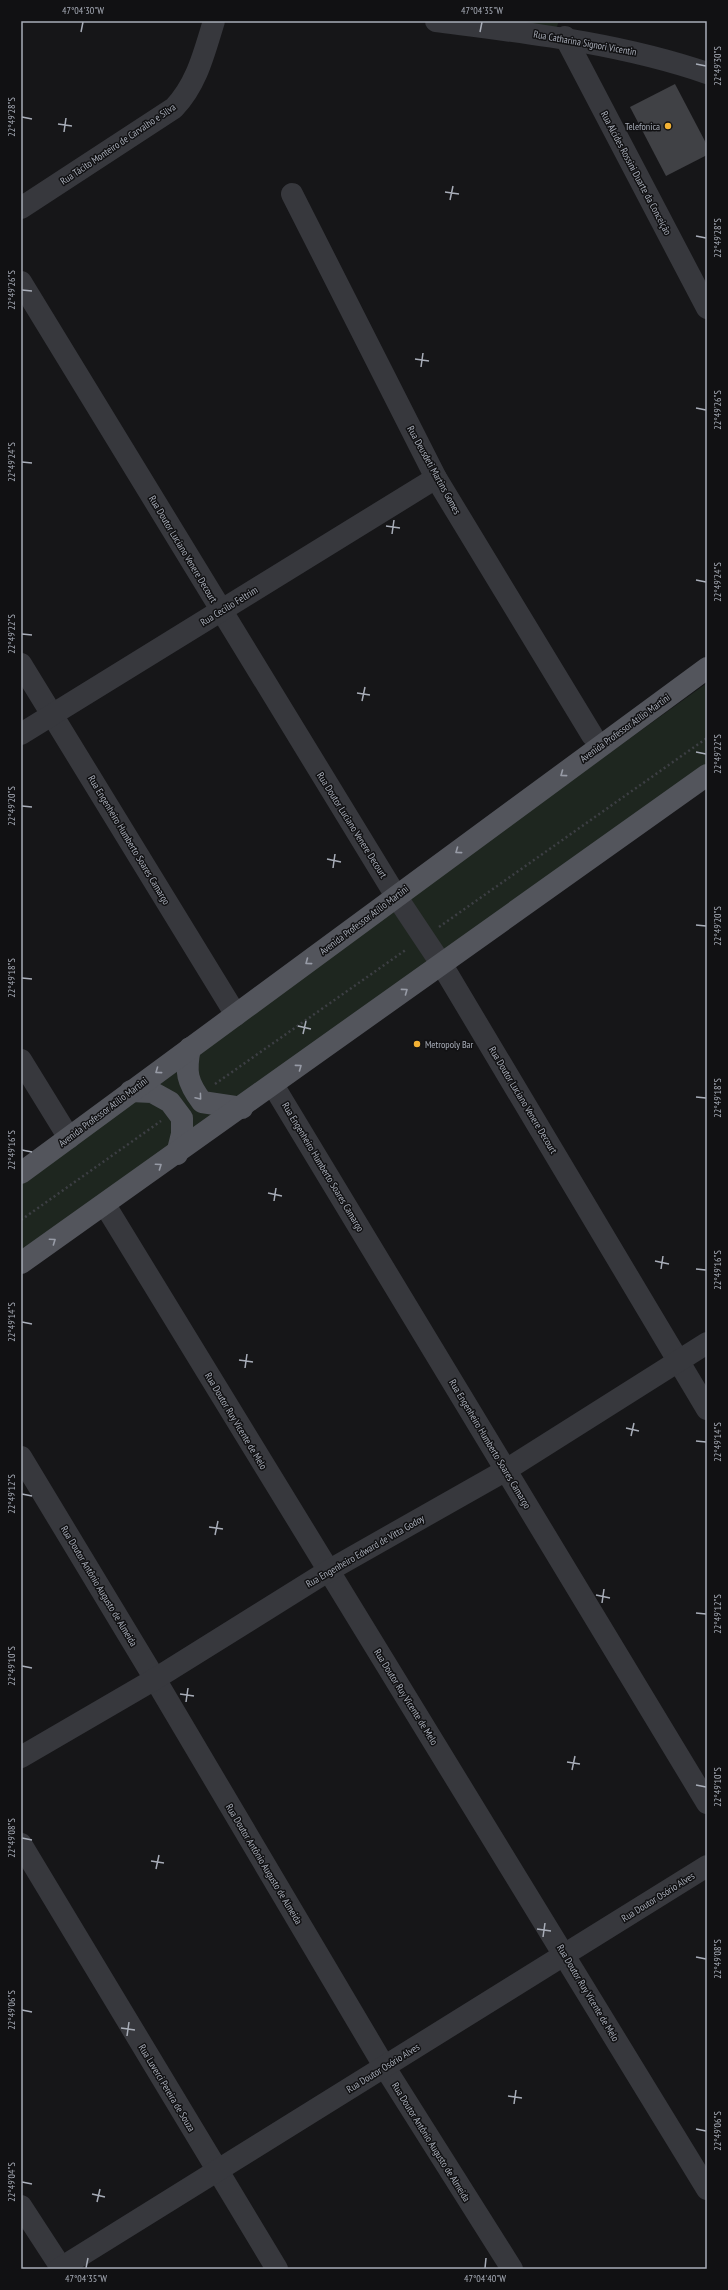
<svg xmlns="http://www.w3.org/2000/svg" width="728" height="2290" font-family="'PT Sans Narrow',sans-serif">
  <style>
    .green { fill: #1e261f }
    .building { fill: #404145 }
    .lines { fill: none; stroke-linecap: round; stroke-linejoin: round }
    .path { stroke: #3d3f44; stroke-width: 2.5; stroke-dasharray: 2 3; stroke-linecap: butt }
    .minor { stroke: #37383d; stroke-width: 22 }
    .major { stroke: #53555c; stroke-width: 22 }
    .oneway { stroke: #979ba6 }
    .ticks { fill: none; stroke: #a8adb8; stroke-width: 1.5 }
    .poi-dot { fill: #f2b134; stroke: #111113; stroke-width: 1.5 }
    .labels { text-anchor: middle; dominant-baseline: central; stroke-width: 3; stroke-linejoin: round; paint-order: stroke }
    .street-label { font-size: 10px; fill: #a8adb8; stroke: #111113 }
    .poi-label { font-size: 10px; fill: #a8adb8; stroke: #111113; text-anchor: end }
    .neatline { fill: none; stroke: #a8adb8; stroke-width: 1.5 }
    .ticks-label { font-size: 10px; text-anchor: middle; fill: #a8adb8 }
  </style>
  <rect width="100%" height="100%" fill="#161618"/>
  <g class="green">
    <path d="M503 21H559L556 29Z"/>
    <path d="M707 683V772L21 1260V1180L403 901Z"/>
  </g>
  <path class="building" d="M675 84 707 145V155L666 176 630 107Z"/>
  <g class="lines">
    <g class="path">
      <path d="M439 927 707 738"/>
      <path d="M215 1084 407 949"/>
      <path d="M21 1220 161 1121"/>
    </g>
    <g class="minor">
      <path d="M436 21C528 33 619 43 707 73"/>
      <path d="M565 37 707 308"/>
      <path d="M292 194 436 478 592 735"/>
      <path d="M21 208 174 108C197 84 204 53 214 21"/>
      <path d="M21 282 396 896 442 965 707 1409"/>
      <path d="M21 664 236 1015"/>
      <path d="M21 734 436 478"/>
      <path d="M21 1060 69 1138"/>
      <path d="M273 1085 707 1803"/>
      <path d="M105 1205 707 2189"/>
      <path d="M21 1457 155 1679 384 2066 512 2269"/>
      <path d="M21 1757 155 1679 328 1571 506 1470 707 1343"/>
      <path d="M21 1844 277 2269"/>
      <path d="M21 2206 62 2269"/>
      <path d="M59 2269 707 1866"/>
    </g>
    <g class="major">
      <path d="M190 1048C185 1072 187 1082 202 1102L242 1108"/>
      <path d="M131 1091 152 1092 170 1102 182 1118V1134L177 1154"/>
      <path d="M21 1173 707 668"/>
      <path d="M21 1263 707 775"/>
    </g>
  </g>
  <defs><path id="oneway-chevron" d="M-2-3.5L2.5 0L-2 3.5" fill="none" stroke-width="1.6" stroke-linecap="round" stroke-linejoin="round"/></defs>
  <g class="oneway">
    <use href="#oneway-chevron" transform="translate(563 774) rotate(144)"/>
    <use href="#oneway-chevron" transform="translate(458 851) rotate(144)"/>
    <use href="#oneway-chevron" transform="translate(308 962) rotate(143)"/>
    <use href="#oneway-chevron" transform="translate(405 991) rotate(-36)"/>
    <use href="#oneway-chevron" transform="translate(299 1067) rotate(-36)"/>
    <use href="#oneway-chevron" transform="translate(158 1071) rotate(144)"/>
    <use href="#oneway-chevron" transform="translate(199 1097) rotate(50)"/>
    <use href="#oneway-chevron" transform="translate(159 1166) rotate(-35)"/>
    <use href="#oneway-chevron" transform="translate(53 1241) rotate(-35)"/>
  </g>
  <path class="ticks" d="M81 32 83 22M480 32 482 22M696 64 706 66M22 117 32 119M58 124 72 126M64 132 66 118M445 192 459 194M450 200 453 186M696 236 706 238M22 290 32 291M415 359 429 361M421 367 423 353M696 408 706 410M22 462 32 463M386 526 400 528M392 534 394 520M696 580 706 582M22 634 32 635M357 693 370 695M362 701 365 687M696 752 706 754M22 806 32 807M327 859 341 862M333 868 335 854M696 925 706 926M22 978 32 979M298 1026 311 1029M303 1034 306 1021M696 1097 706 1098M22 1150 32 1152M268 1193 282 1196M274 1201 276 1188M655 1261 669 1264M661 1269 663 1256M696 1269 706 1270M22 1322 32 1324M239 1360 253 1362M245 1368 247 1354M626 1428 639 1431M631 1436 634 1423M696 1441 706 1442M22 1494 32 1496M209 1527 223 1529M215 1535 218 1521M596 1595 610 1598M602 1603 604 1589M696 1613 706 1614M22 1666 32 1668M180 1694 194 1696M186 1702 188 1688M567 1762 580 1764M572 1770 575 1756M696 1785 706 1787M22 1838 32 1840M151 1861 164 1863M156 1869 159 1855M537 1929 551 1931M543 1937 545 1923M696 1957 706 1959M22 2010 32 2012M121 2028 135 2030M127 2036 129 2022M508 2096 522 2098M514 2104 516 2090M696 2129 706 2131M22 2182 32 2184M92 2194 105 2197M97 2202 100 2189M86 2268 88 2258M485 2268 486 2258"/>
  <g class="poi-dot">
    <circle cx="668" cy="126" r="4"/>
    <circle cx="417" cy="1044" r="4"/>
  </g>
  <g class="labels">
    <g class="street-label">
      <text transform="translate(585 43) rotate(10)">Rua Catharina Signori Vicentin</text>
      <text transform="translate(118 144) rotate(-34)">Rua Tácito Monteiro de Carvalho e Silva</text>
      <text transform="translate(636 173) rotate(62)">Rua Alcides Rossini Duarte da Conceição</text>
      <text transform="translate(434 470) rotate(61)">Rua Deusdeti Martins Gomes</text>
      <text transform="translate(183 549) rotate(59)">Rua Doutor Luciano Venere Decourt</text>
      <text transform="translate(229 606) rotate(-32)">Rua Cecílio Feltrim</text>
      <text transform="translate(625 728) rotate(-36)">Avenida Professor Atílio Martini</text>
      <text transform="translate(352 825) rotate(58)">Rua Doutor Luciano Venere Decourt</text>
      <text transform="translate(129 840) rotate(59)">Rua Engenheiro Humberto Soares Camargo</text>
      <text transform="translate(364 920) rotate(-37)">Avenida Professor Atílio Martini</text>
      <text transform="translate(523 1100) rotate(59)">Rua Doutor Luciano Venere Decourt</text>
      <text transform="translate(103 1112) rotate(-37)">Avenida Professor Atílio Martini</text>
      <text transform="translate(323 1167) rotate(59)">Rua Engenheiro Humberto Soares Camargo</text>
      <text transform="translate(236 1421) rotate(59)">Rua Doutor Ruy Vicente de Melo</text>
      <text transform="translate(490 1444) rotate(59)">Rua Engenheiro Humberto Soares Camargo</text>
      <text transform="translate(365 1551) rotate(-30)">Rua Engenheiro Edward de Vitta Godoy</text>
      <text transform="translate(99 1586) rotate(59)">Rua Doutor Antônio Augusto de Almeida</text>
      <text transform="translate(406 1697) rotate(58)">Rua Doutor Ruy Vicente de Melo</text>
      <text transform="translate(264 1864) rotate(59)">Rua Doutor Antônio Augusto de Almeida</text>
      <text transform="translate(658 1897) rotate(-32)">Rua Doutor Osório Alves</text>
      <text transform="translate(588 1993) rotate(59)">Rua Doutor Ruy Vicente de Melo</text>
      <text transform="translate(383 2068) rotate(-32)">Rua Doutor Osório Alves</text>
      <text transform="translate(167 2088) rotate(59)">Rua Luverci Pereira de Souza</text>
      <text transform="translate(431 2142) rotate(58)">Rua Doutor Antônio Augusto de Almeida</text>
    </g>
    <g class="poi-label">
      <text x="660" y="126">Telefonica</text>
      <text x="425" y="1044" text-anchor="start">Metropoly Bar</text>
    </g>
  </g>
  <rect width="728" height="2290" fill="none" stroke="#111113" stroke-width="44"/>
  <rect x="22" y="22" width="684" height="2246" class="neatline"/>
  <g class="ticks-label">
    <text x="83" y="14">47°04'30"W</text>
    <text x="482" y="14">47°04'35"W</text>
    <text transform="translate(717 66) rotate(-90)" y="4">22°49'30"S</text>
    <text transform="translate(11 117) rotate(-90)" y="4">22°49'28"S</text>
    <text transform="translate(717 238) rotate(-90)" y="4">22°49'28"S</text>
    <text transform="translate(11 290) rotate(-90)" y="4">22°49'26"S</text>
    <text transform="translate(717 410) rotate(-90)" y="4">22°49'26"S</text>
    <text transform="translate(11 462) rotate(-90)" y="4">22°49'24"S</text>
    <text transform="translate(717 582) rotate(-90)" y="4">22°49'24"S</text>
    <text transform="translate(11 634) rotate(-90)" y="4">22°49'22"S</text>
    <text transform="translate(717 754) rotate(-90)" y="4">22°49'22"S</text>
    <text transform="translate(11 806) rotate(-90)" y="4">22°49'20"S</text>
    <text transform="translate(717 926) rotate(-90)" y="4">22°49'20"S</text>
    <text transform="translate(11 978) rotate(-90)" y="4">22°49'18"S</text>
    <text transform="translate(717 1098) rotate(-90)" y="4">22°49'18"S</text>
    <text transform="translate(11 1150) rotate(-90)" y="4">22°49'16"S</text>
    <text transform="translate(717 1270) rotate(-90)" y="4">22°49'16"S</text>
    <text transform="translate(11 1322) rotate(-90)" y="4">22°49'14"S</text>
    <text transform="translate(717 1442) rotate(-90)" y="4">22°49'14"S</text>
    <text transform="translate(11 1494) rotate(-90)" y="4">22°49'12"S</text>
    <text transform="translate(717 1614) rotate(-90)" y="4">22°49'12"S</text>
    <text transform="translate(11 1666) rotate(-90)" y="4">22°49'10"S</text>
    <text transform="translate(717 1787) rotate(-90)" y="4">22°49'10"S</text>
    <text transform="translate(11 1838) rotate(-90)" y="4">22°49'08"S</text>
    <text transform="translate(717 1959) rotate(-90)" y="4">22°49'08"S</text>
    <text transform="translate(11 2010) rotate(-90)" y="4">22°49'06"S</text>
    <text transform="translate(717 2131) rotate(-90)" y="4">22°49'06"S</text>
    <text transform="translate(11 2182) rotate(-90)" y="4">22°49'04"S</text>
    <text x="86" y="2282">47°04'35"W</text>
    <text x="485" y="2282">47°04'40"W</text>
  </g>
</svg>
